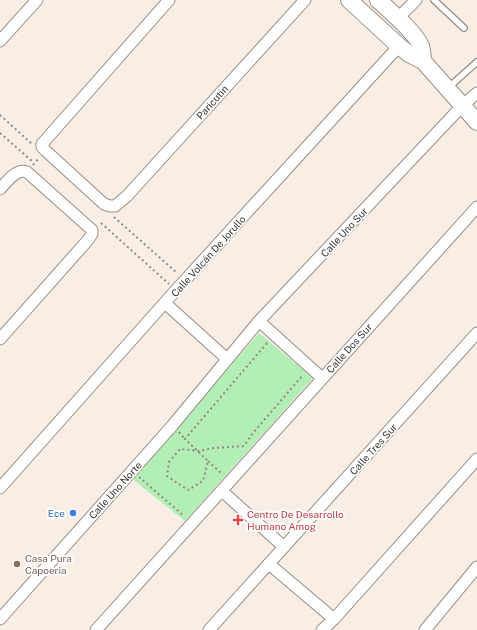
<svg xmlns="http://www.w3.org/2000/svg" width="477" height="630" font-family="'Public Sans',sans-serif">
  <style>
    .green { fill: #b2eeb6 }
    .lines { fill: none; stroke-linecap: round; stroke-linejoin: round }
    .service-casing { stroke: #978d84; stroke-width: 8 }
    .minor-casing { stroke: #978d84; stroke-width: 13 }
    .secondary-casing { stroke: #978d84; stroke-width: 18 }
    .path { stroke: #918a83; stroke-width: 2; stroke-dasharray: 2 3; stroke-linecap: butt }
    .service { stroke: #fff; stroke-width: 5.5 }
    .minor { stroke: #fff; stroke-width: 11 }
    .secondary { stroke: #fff; stroke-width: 16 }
    .shop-dot { fill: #3f7fe0; stroke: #fff; stroke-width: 1.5 }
    .health-dot { fill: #e0444e; stroke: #fff; stroke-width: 1.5 }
    .education-dot { fill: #8d6e63; stroke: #fff; stroke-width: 1.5 }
    .labels { text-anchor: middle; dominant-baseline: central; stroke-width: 3.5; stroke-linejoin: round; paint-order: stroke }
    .street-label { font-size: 10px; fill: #383430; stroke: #fff }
    .shop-label { font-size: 10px; fill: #366cbe; stroke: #fff; text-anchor: end }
    .health-label { font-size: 10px; fill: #be3a42; stroke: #fff; text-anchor: start }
    .education-label { font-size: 10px; fill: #785e54; stroke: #fff; text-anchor: start }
  </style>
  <rect width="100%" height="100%" fill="#f9eee5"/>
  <path class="green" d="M259 333 313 378 185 521 131 478Z"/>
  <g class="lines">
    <defs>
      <g id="service">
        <path d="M434 0 464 28"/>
        <path d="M449 87 477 62"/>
      </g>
      <g id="minor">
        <path d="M169 0 42 144V147L46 151 104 204 110 206H115L127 196 305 0"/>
        <path d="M398 18 416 0"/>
        <path d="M0 41 37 0"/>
        <path d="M0 189C7 182 16 168 27 172L92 230V234L88 240 0 339"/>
        <path d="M165 303 227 359"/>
        <path d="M259 321 322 378"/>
        <path d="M0 488 176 290 399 46"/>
        <path d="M222 491 284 547"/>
        <path d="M269 564 334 619"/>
        <path d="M0 619 172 426 259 321 462 106 477 93"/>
        <path d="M96 630 477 207"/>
        <path d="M209 630 477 333"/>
        <path d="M322 630 334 619 477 459"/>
        <path d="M425 630 477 567"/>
      </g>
      <g id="secondary">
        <path d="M349 0 399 46 409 54 423 61 477 122"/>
        <path d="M378 0C389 10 415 32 421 46 422 50 423 56 423 61"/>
      </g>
    </defs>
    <use href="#service" class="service-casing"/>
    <use href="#minor" class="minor-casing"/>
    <use href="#secondary" class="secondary-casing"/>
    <g class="path">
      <path d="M0 115 32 144"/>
      <path d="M0 133 33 162"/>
      <path d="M33 165 39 158"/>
      <path d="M114 217 177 273"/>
      <path d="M101 223 169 284"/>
      <path d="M267 343 185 439 208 461 203 481 188 490 167 476 169 462 180 449 199 451 214 448 244 446 253 433 303 375"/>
      <path d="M179 432 185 439"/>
      <path d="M208 461 222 474"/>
      <path d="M139 477 184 516"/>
    </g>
    <use href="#service" class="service"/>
    <use href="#minor" class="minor"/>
    <use href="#secondary" class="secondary"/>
  </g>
  <circle class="shop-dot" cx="73" cy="513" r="4"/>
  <path class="health-dot" d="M236 514h4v4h4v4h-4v4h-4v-4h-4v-4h4z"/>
  <circle class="education-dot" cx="17" cy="564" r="4"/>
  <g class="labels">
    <g class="street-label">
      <text transform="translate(212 102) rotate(-48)">Paricutin</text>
      <text transform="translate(344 232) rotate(-47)">Calle Uno Sur</text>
      <text transform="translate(208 256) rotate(-48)">Calle Volcán De Jorullo</text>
      <text transform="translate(349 348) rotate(-48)">Calle Dos Sur</text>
      <text transform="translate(373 449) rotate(-48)">Calle Tres Sur</text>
      <text transform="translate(115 490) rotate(-48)">Calle Uno Norte</text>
    </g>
    <g class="shop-label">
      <text x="65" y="513">Ece</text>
    </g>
    <g class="health-label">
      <text x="247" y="514">Centro De Desarrollo<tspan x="247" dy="12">Humano Amog</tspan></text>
    </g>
    <g class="education-label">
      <text x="25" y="558">Casa Pura<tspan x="25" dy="12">Capoeria</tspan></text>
    </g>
  </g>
</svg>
